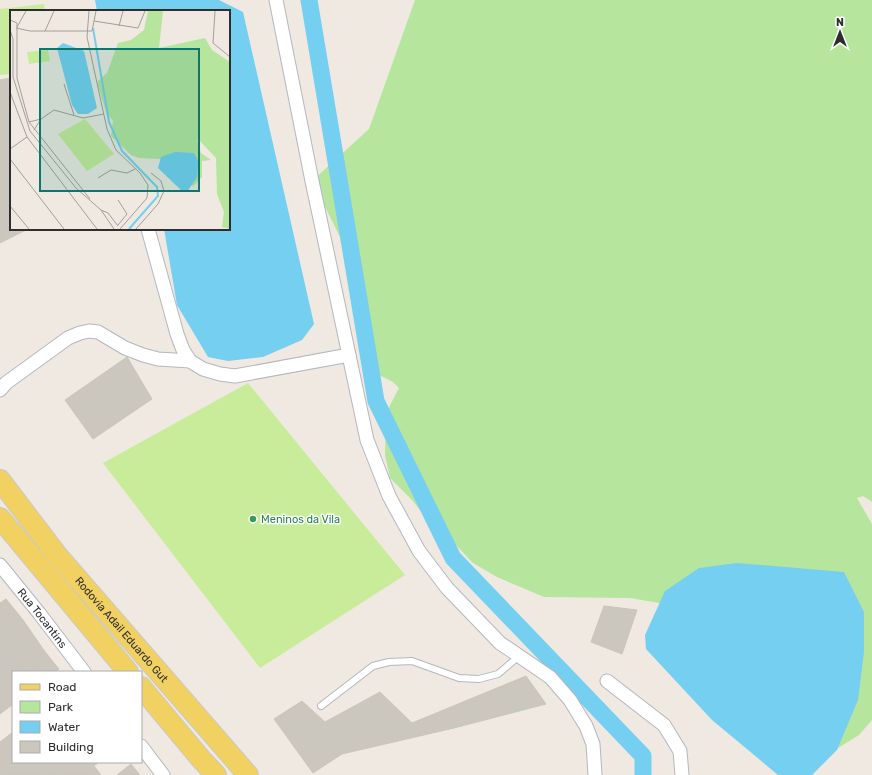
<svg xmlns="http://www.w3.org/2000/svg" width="872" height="775" font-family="Rubik,sans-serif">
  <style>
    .green { fill: #b6e59e }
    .pitch { fill: #c9ec9a }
    .water { fill: #75cff0 }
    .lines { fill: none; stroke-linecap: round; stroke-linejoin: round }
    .canal { stroke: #75cff0; stroke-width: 17 }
    .building { fill: #cbc7bf; stroke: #cbc5ba }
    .service-casing { stroke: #b4b7c1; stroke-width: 8 }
    .minor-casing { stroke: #b4b7c1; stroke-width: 15 }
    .primary-casing { stroke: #c9c9c9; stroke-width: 22 }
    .service { stroke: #fff; stroke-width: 6 }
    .minor { stroke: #fff; stroke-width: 13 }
    .primary { stroke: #f2d163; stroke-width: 20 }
    .leisure-dot { fill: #2e9e5b; stroke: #fff; stroke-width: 1.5 }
    .labels { text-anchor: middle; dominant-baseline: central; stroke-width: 3; stroke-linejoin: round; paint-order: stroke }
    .leisure-label { font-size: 11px; fill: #27864d; stroke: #fff; text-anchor: start }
    .street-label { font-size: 11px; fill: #2e2e2e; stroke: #fff }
    .inset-river { fill: none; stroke: #75cff0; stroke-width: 2 }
    .inset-road { fill: none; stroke: #a29e99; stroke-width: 1 }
    .view { fill: #0f766e; fill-opacity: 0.15; stroke: #0f766e; stroke-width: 2 }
    .inset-edge { fill: none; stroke: #2e2e2e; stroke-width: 2 }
  </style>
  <rect width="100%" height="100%" fill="#efe9e1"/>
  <path class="green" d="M415 0H872V502L863 496 857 498 872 524V720L859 735 838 748 671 611 659 603 630 598 544 597 497 577 473 563 454 543 431 524 412 500 390 478 385 455 386 413 399 388 393 382 377 374 369 360 360 329 343 243 312 181 369 129Z"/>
  <g class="pitch">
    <path d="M44 4 45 11H11V74L0 75V9Z"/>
    <path d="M248 383 405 575 260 668 103 463Z"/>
  </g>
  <g class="water">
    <path d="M95 0H219L243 12 314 324 302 340 263 357 228 361 208 357 177 305 164 229H229V11H97Z"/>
    <path d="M737 563 844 572 864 612V652L858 700 837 750 812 775H778L712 720 646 649 645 635 665 591 699 568Z"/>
  </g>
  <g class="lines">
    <path class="canal" d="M309 0 376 401 453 558 643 756V775"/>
  </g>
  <g class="building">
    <path d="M11 78V229H28L0 243V80Z"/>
    <path d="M127 357 152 399 93 439 65 400Z"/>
    <path d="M6 599 15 610 0 621V603Z"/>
    <path d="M604 606 637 610 622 654 591 642Z"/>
    <path d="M15 610 23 620 0 637V621Z"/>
    <path d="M23 620 30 630 0 653V637Z"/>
    <path d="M30 630 43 649 0 682V653Z"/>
    <path d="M43 649 50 658 32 672H13Z"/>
    <path d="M50 658 59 669 55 672H32Z"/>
    <path d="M13 672V686L3 694 0 690V682Z"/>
    <path d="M526 676 546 704 454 728 342 754 313 773 274 719 302 701 325 722 380 692 412 723Z"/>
    <path d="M13 686V704L12 705 3 694Z"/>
    <path d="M0 690 12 705 0 714Z"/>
    <path d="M13 732V762H17L0 774V742Z"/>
    <path d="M17 762H58L40 775H0V774Z"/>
    <path d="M58 762 67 775H40Z"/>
    <path d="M58 762H99L82 775H67Z"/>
    <path d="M131 764 140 775H117Z"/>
    <path d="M94 766 101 775H82Z"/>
  </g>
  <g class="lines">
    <defs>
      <path id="service" d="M321 706 373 666 389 662 412 661 459 678 479 679 498 674 519 656"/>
      <g id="minor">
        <path d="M276 0 312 181 367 440 389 496 419 551 447 588 500 643 550 677 570 700 586 726 593 744 595 775"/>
        <path d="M148 229 177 334 183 350 190 361"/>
        <path d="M0 390 6 383 68 338 80 333 89 331 98 332 125 348 143 355 158 359 190 361 203 369 220 374 235 376 349 355"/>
        <path id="s1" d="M0 565 39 613 84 672"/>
        <path d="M607 681 664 725 680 751 682 775"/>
        <path d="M141 746 163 775"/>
      </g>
      <g id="primary">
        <path id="s2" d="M0 480 57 555 248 775"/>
        <path d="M0 518 128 672"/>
        <path d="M141 687 201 759 216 775"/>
      </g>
    </defs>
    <use href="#service" class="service-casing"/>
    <use href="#minor" class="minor-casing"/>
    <use href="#primary" class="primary-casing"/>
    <use href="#service" class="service"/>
    <use href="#minor" class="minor"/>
    <use href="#primary" class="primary"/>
  </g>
  <circle class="leisure-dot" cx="253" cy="519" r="4"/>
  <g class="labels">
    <g class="leisure-label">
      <text x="261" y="519">Meninos da Vila</text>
    </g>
    <g class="street-label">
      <text stroke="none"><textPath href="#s1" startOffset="68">Rua Tocantins</textPath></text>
      <text stroke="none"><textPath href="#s2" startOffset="193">Rodovia Adail Eduardo Gut</textPath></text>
    </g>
  </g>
  <g transform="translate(10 10)">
    <rect width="220" height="220" fill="#efe9e1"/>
    <path d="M138 1H153L149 38 195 28 202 40 220 52V219L212 217 214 202 207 184 206 148 189 130H187L191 143 201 150 192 151V167L183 176 150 149 129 148 121 145 101 126 103 110 97 105 87 72 97 63 108 33 121 30 134 20Z" fill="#b6e59e"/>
    <path d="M38 40 40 51 19 54 17 42ZM75 109 104 144 77 161 48 124Z" fill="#c9ec9a"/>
    <path d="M53 33 74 41 87 98 78 104H68L62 95 47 38ZM165 142 184 143 188 151 187 167 177 182H173L148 158 151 147Z" fill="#75cff0"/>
    <path class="inset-river" d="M83 18 99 112 112 141 147 177 148 186 119 219"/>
    <path class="inset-road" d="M79 1 77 27 97 119 106 140 130 163 138 175 137 188 110 219M205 1 203 33 220 47M0 10 7 13V68L19 112 80 189M84 11 128 18 135 1M109 16 113 1M7 17 16 1M6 18 20 21H82L86 1M0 20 3 29V67L20 121 66 178 91 200 104 219M35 21 44 1M54 74 64 105M0 82 17 127 87 219M19 112 31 109M24 120 31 109 44 100 73 108 94 104M0 139 17 127M0 149 54 219M88 168 101 160 117 163 125 159M0 196 19 219M91 200 98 203 108 216M108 215 117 204 108 190M126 219 148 194 154 181 151 171 141 163"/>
    <path class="view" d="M30 39H189V181H30Z"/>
    <rect width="220" height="220" class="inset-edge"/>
  </g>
  <rect x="12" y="671" width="130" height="92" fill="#ffffff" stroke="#ababab"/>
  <rect x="20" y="684" width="20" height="6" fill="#f2d163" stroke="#ababab"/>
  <text x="48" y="691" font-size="12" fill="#2e2e2e">Road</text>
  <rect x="20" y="701" width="20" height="12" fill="#b6e59e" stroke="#ababab"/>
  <text x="48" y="711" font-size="12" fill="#2e2e2e">Park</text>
  <rect x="20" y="721" width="20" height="12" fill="#75cff0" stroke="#ababab"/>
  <text x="48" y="731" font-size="12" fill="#2e2e2e">Water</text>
  <rect x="20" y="741" width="20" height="12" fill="#cbc7bf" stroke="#ababab"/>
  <text x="48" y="751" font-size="12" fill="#2e2e2e">Building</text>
  <g transform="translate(840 32)" stroke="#ffffff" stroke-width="3" paint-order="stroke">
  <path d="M0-3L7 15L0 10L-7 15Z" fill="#2e2e2e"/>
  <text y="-6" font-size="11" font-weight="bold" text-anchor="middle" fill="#2e2e2e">N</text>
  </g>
</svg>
